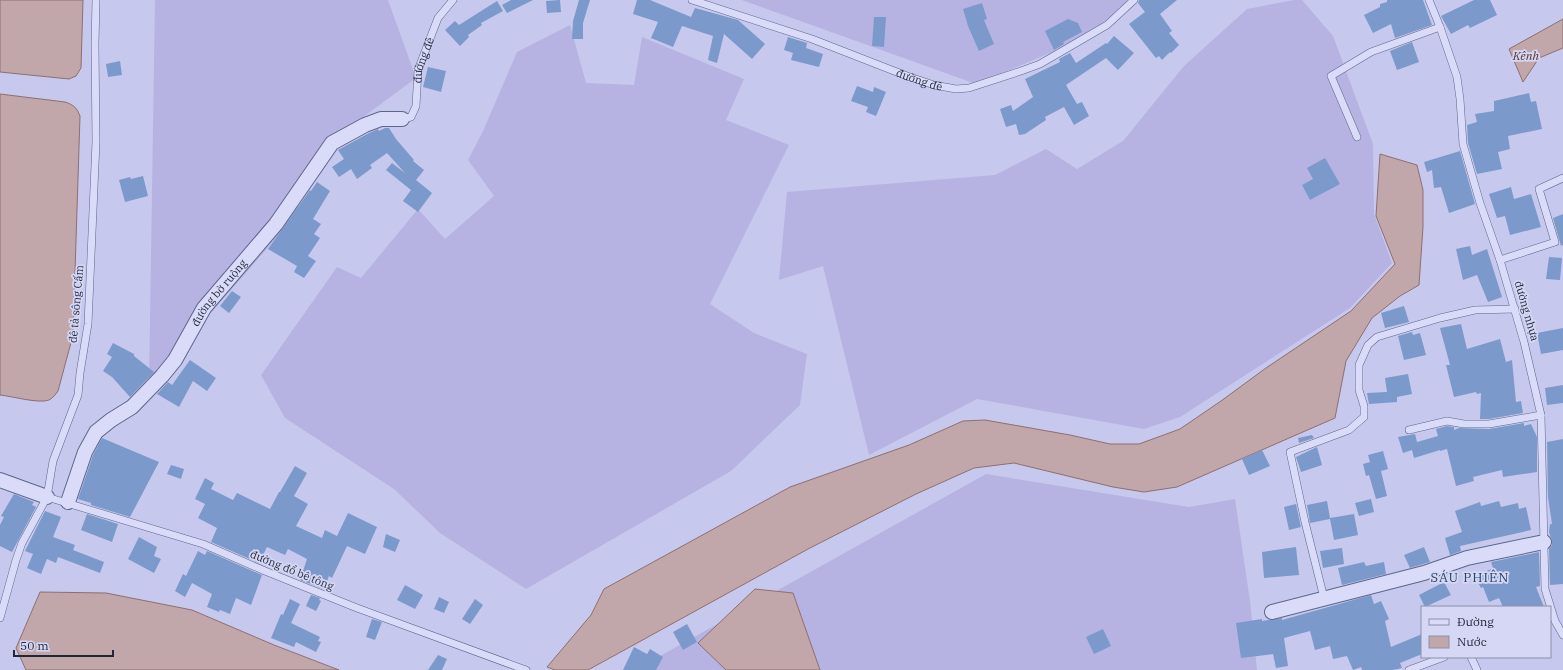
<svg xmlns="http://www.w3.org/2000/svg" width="1563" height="670" font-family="'IBM Plex Serif',serif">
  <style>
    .farmland { fill: #b6b3e3 }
    .water { fill: #c1a7a9; stroke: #8f6e6f }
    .building { fill: #7c99cb }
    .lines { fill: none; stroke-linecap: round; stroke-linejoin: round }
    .lane-casing { stroke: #5c6788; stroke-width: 8 }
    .street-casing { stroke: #5c6788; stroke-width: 16 }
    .lane { stroke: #d9dbf8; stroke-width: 7 }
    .street { stroke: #d9dbf8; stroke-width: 14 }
    .labels { text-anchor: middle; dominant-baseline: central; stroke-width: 3.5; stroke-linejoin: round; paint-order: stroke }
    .street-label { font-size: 11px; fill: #1f2739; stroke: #d5d7f5 }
    .water-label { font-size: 12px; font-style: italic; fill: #58352f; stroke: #d5d7f5 }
    .quarter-label { font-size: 13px; letter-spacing: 1px; fill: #204765; stroke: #d5d7f5 }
  </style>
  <rect width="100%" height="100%" fill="#c6c9ed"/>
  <g class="farmland">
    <path d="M155 0H388L416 78 343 132 285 228 149 384Z"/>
    <path d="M742 0H1132L1079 41 976 84Z"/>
    <path d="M1294 0H1302L1333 36 1373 144 1374 214 1392 263 1350 308 1180 417 1144 429 977 399 869 455 823 266 779 280 787 192 995 175 1046 149 1077 169 1123 141 1184 66 1247 9Z"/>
    <path d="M570 25 586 83 634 85 642 37 744 79 726 120 789 145 710 304 754 333 807 354 800 405 731 471 526 589 440 533 394 489 285 418 261 375 337 267 361 278 418 209 445 239 494 196 468 160 484 129 517 52Z"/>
    <path d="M986 474 1189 507 1235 499 1250 601 1257 670H635Z"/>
  </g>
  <g class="water">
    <path d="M0 0H83L81 68 76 76 69 79 0 72Z"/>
    <path d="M1563 19V48L1539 58 1523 82 1509 49Z"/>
    <path d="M0 94 65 102C74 105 77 108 80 116L73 335 58 391C56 394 53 398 49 400 39 404 11 396 0 395Z"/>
    <path d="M1380 154 1417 165 1423 190V227L1419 285 1400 296 1372 318 1346 361 1335 418 1177 487 1144 492 1113 487 1014 463 974 468 916 494 808 549 588 670H555L547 667 591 615 604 589 790 487 909 445 963 421 985 420 1070 435 1110 444H1139L1180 429 1221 401 1266 368 1351 311 1395 264 1376 216Z"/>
    <path d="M755 589 793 593 820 670H726L698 643Z"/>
    <path d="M40 592 106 593 192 610 274 645 339 670H26L16 648Z"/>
  </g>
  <g class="building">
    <path d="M511 0H533L507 13 502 5Z"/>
    <path d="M560 0 561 12 547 13 546 1Z"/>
    <path d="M579 0H590L583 23V39H572L573 21Z"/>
    <path d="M637 0H650L691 17 695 8 738 20 765 44 752 59 724 34 717 63 708 60 713 36 682 26 673 47 651 38 658 22 633 14Z"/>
    <path d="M1139 0H1177L1160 14 1172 31 1169 33 1179 45 1171 53 1170 52 1162 60 1159 56 1156 58 1129 24 1145 12 1138 3Z"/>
    <path d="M1387 0H1423L1432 25 1395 38 1391 24 1373 33 1364 15 1380 7V4L1387 2Z"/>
    <path d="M1474 0H1490L1497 15 1470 28 1468 25 1451 34 1441 16Z"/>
    <path d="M497 1 503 11 481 23 482 25 468 35 469 37 460 46 445 30 455 21 459 25Z"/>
    <path d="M982 3 987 19 984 20 994 44 979 51 968 26 963 9Z"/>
    <path d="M874 17H886L884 47 872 46Z"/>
    <path d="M1068 19 1078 23 1082 32 1063 42 1064 44 1054 50 1045 31Z"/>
    <path d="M1114 36 1134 53 1118 70 1106 58 1066 85 1077 104 1082 102 1089 116 1074 125 1064 107 1045 117 1046 120 1025 134 1019 135 1016 124 1006 127 1000 109 1011 105 1013 111 1033 97 1025 79 1060 62 1059 59 1070 53 1076 63 1106 43 1107 44Z"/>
    <path d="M788 37 807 43 806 48 823 54 819 67 791 60 793 53 784 50Z"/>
    <path d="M1412 42 1419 62 1397 70 1390 51Z"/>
    <path d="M120 61 122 75 108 77 106 64Z"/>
    <path d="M428 67 446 71 441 92 423 87Z"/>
    <path d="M857 86 873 92 874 87 886 92 876 116 866 112 868 107 851 101Z"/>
    <path d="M1529 93 1531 102 1536 101 1542 129 1508 136 1510 149 1498 152 1502 169 1477 174 1468 143 1467 125 1477 122 1475 114 1494 111V101Z"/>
    <path d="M385 128H389L396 139 414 160 413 161 424 170 416 180 432 193 418 212 403 201 411 190 386 170 392 163 405 173 387 153 370 165 372 168 357 179 351 169 339 177 332 167 344 159 338 150 369 133 378 129 379 131Z"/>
    <path d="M1460 151 1475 204 1449 213 1441 187 1434 188 1432 170 1427 172 1424 162Z"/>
    <path d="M1325 158 1340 184 1310 200 1302 185 1313 179 1307 168Z"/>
    <path d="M143 176 148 196 125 202 119 180 130 177 131 179Z"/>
    <path d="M317 182 330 191 313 219 321 224 314 234 320 238 308 256 316 261 304 278 294 272 297 266 268 249 310 190 311 191Z"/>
    <path d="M1511 187 1514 199 1531 194 1541 227 1510 235 1505 216 1497 218 1489 194Z"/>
    <path d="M1563 214V245L1561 246 1553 218Z"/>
    <path d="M1470 246 1472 255 1487 249 1502 297 1488 302 1477 275 1463 280 1456 249Z"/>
    <path d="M1549 257 1562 258 1560 280 1546 279Z"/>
    <path d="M232 291 241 297 229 313 220 306Z"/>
    <path d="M1404 306 1409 322 1385 328 1381 313Z"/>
    <path d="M1461 324 1467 349 1500 339 1506 362 1512 360 1516 402 1521 401 1523 413 1489 419H1480L1481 393 1477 394 1476 392 1454 397 1446 365H1450L1440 328Z"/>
    <path d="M1563 328V350L1541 354 1537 333Z"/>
    <path d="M1412 332 1413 335 1420 333 1426 355 1404 360 1398 336Z"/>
    <path d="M113 343 134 354V356L154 372 130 397 112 377 103 371 112 357 107 354Z"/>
    <path d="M190 360 216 378 207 391 193 381 179 407 157 394 168 382 172 385Z"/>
    <path d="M1408 374 1412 394 1397 397V402L1369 404 1367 393 1387 392 1385 378Z"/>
    <path d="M1563 385V403L1547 405 1545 388Z"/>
    <path d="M1524 423V426L1531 424 1537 437V472L1503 477 1502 470 1473 477 1474 481 1456 486 1447 449 1440 451V450L1414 458 1412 450 1403 453 1398 437 1415 434 1417 442 1438 436 1436 429 1447 426 1454 427V430L1459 428 1489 429Z"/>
    <path d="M1312 435 1314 438 1299 443 1298 438Z"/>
    <path d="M102 438 159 462 130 517 91 505V503L78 499 93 455Z"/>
    <path d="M1563 439V584L1550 585 1549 549 1552 545V541L1549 532 1550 524H1552L1548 497 1547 442Z"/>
    <path d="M1317 447 1322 465 1301 472 1296 457Z"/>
    <path d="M1262 450 1270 466 1249 475 1242 459Z"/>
    <path d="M1383 451 1388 469 1381 471 1387 496 1376 499 1369 475 1366 476 1363 464 1370 462 1368 455Z"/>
    <path d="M171 465 184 469 181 479 167 474Z"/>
    <path d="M295 466 307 473 294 496 308 504 296 526 322 538 325 530 337 536 348 513 377 527 365 554 347 546 332 578 329 576 324 589 300 580 307 559 288 549 285 555 267 547 259 563 211 542 217 528 198 518 205 504 195 499 205 478 214 483 211 489 233 500 237 493 270 509 279 492H280Z"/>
    <path d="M14 494 34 502 32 505 36 507 12 552 0 546V525L4 517 1 516Z"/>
    <path d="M1371 499 1374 512 1359 516 1355 503Z"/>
    <path d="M1327 501 1330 518 1354 514 1358 535 1334 540 1330 519 1310 523 1307 505Z"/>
    <path d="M1499 501 1501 507 1518 503 1519 509 1526 507 1531 530 1460 546 1461 551 1450 555 1445 538 1462 532 1455 511 1480 502 1481 506Z"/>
    <path d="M1296 504 1301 527 1289 530 1284 507Z"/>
    <path d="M45 511 61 517 53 537 75 545 73 550 104 562 100 573 58 557 56 563 47 559 41 574 27 568 33 554 25 551Z"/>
    <path d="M87 514 118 524 112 542 81 530Z"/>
    <path d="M386 534 400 540 395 552 383 547Z"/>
    <path d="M139 537 157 547 154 556 161 559 154 573 128 559Z"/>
    <path d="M1296 547 1299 575 1264 578 1262 552Z"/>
    <path d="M1424 547 1430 562 1410 568 1404 555Z"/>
    <path d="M1342 548 1344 564 1323 568 1320 551Z"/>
    <path d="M198 551 205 555 207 551 262 575 251 605 236 598 230 614 220 610 219 612 207 607 212 594 192 583 185 597 175 591 183 574 186 576Z"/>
    <path d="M1539 552 1540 586 1536 587 1544 607H1503L1499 598 1489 602 1483 587 1481 588 1475 577 1493 568 1491 562Z"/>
    <path d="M1364 562 1366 566 1384 562 1386 574 1342 585 1338 568Z"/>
    <path d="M1444 582 1451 595 1425 607 1419 595Z"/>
    <path d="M405 585 423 595 415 609 397 600Z"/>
    <path d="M311 595 320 598 319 600 321 601 316 611 306 606Z"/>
    <path d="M1371 595 1374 604 1381 601 1389 619 1385 621 1391 647 1422 634V654L1400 663 1402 668 1393 670H1362L1361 667 1353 670 1347 656 1333 659 1330 646 1315 650 1310 631 1284 638 1288 666 1276 668 1273 654 1241 658 1236 623 1262 619V621L1282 618V620Z"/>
    <path d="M439 597 449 602 444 613 434 609Z"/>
    <path d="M290 599 300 604 291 623 320 637 318 641 321 642 316 652 296 642 294 647 271 638 281 614 283 615Z"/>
    <path d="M475 599 483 605 470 624 462 619Z"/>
    <path d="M372 619 382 622 375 640 366 637Z"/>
    <path d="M687 624 697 642 683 650 673 632Z"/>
    <path d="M1103 629 1111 646 1094 654 1086 637Z"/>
    <path d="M634 647 647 654 650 649 663 657 656 670H623Z"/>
    <path d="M438 655 447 659 442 670H428Z"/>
  </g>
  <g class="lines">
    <defs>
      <g id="lane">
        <path id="s1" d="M692 0 812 39 907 76 934 85 956 89 969 88 1021 71 1040 64 1107 25 1134 0"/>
        <path d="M1429 0 1440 27 1457 77 1460 99 1463 144 1480 203 1500 260 1524 342 1541 415 1545 589 1555 621 1563 635"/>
        <path id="s2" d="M402 119 411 117 416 106 418 70 438 18 453 0"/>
        <path d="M1357 137 1331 76 1371 52 1440 27"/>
        <path d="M1500 260 1555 242 1539 189 1563 178"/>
        <path d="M1409 430 1447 421 1464 424H1489L1541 415"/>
        <path d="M47 497 203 544 265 571 357 608 526 670"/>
        <path d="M1324 598 1305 522 1290 452 1349 430 1364 417V406L1359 390V365L1368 345 1377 337 1440 318 1475 310 1515 309"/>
        <path d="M0 618 16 560 22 543 47 497 53 461 78 395 80 373 88 324 96 142 95 44 96 0"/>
        <path d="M1471 657 1477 670"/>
        <path d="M1409 670 1444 657"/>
      </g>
      <g id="street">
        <path d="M0 480 47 497"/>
        <path id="s3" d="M68 502 85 452 96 432 111 420 132 407 162 376 175 360 204 308 276 224 332 143 365 125 381 119H402"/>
        <path d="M1272 612 1424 573 1467 558 1544 542"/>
      </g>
    </defs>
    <use href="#lane" class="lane-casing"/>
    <use href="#street" class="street-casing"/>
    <use href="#lane" class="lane"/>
    <use href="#street" class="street"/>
  </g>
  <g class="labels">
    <g class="street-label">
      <text stroke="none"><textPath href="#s2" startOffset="68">đường đê</textPath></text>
      <text stroke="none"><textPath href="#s1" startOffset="241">đường đê</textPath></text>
      <text stroke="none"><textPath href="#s3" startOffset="264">đường bờ ruộng</textPath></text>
      <text transform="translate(76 304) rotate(-85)">đê tả sông Cấm</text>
      <text transform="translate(1527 311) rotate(74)">đường nhựa</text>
      <text transform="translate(292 570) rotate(22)">đường đổ bê tông</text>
    </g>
    <g class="water-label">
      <text x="1526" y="55">Kênh</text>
    </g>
    <g class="quarter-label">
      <text x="1470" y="577">SÁU PHIÊN</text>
    </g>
  </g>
  <rect x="1421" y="606" width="130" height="52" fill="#d5d7f5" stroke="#8c91aa"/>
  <rect x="1429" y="619" width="20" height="6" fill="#d9dbf8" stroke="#8c91aa"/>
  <text x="1457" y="626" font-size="12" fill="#1f2739">Đường</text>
  <rect x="1429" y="636" width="20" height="12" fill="#c1a7a9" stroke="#8c91aa"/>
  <text x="1457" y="646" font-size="12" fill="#1f2739">Nước</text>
  <path d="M14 650v6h99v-6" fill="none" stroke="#1f2739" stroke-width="2"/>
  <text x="20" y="650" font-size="12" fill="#1f2739" stroke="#d5d7f5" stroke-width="3" paint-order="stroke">50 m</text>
</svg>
